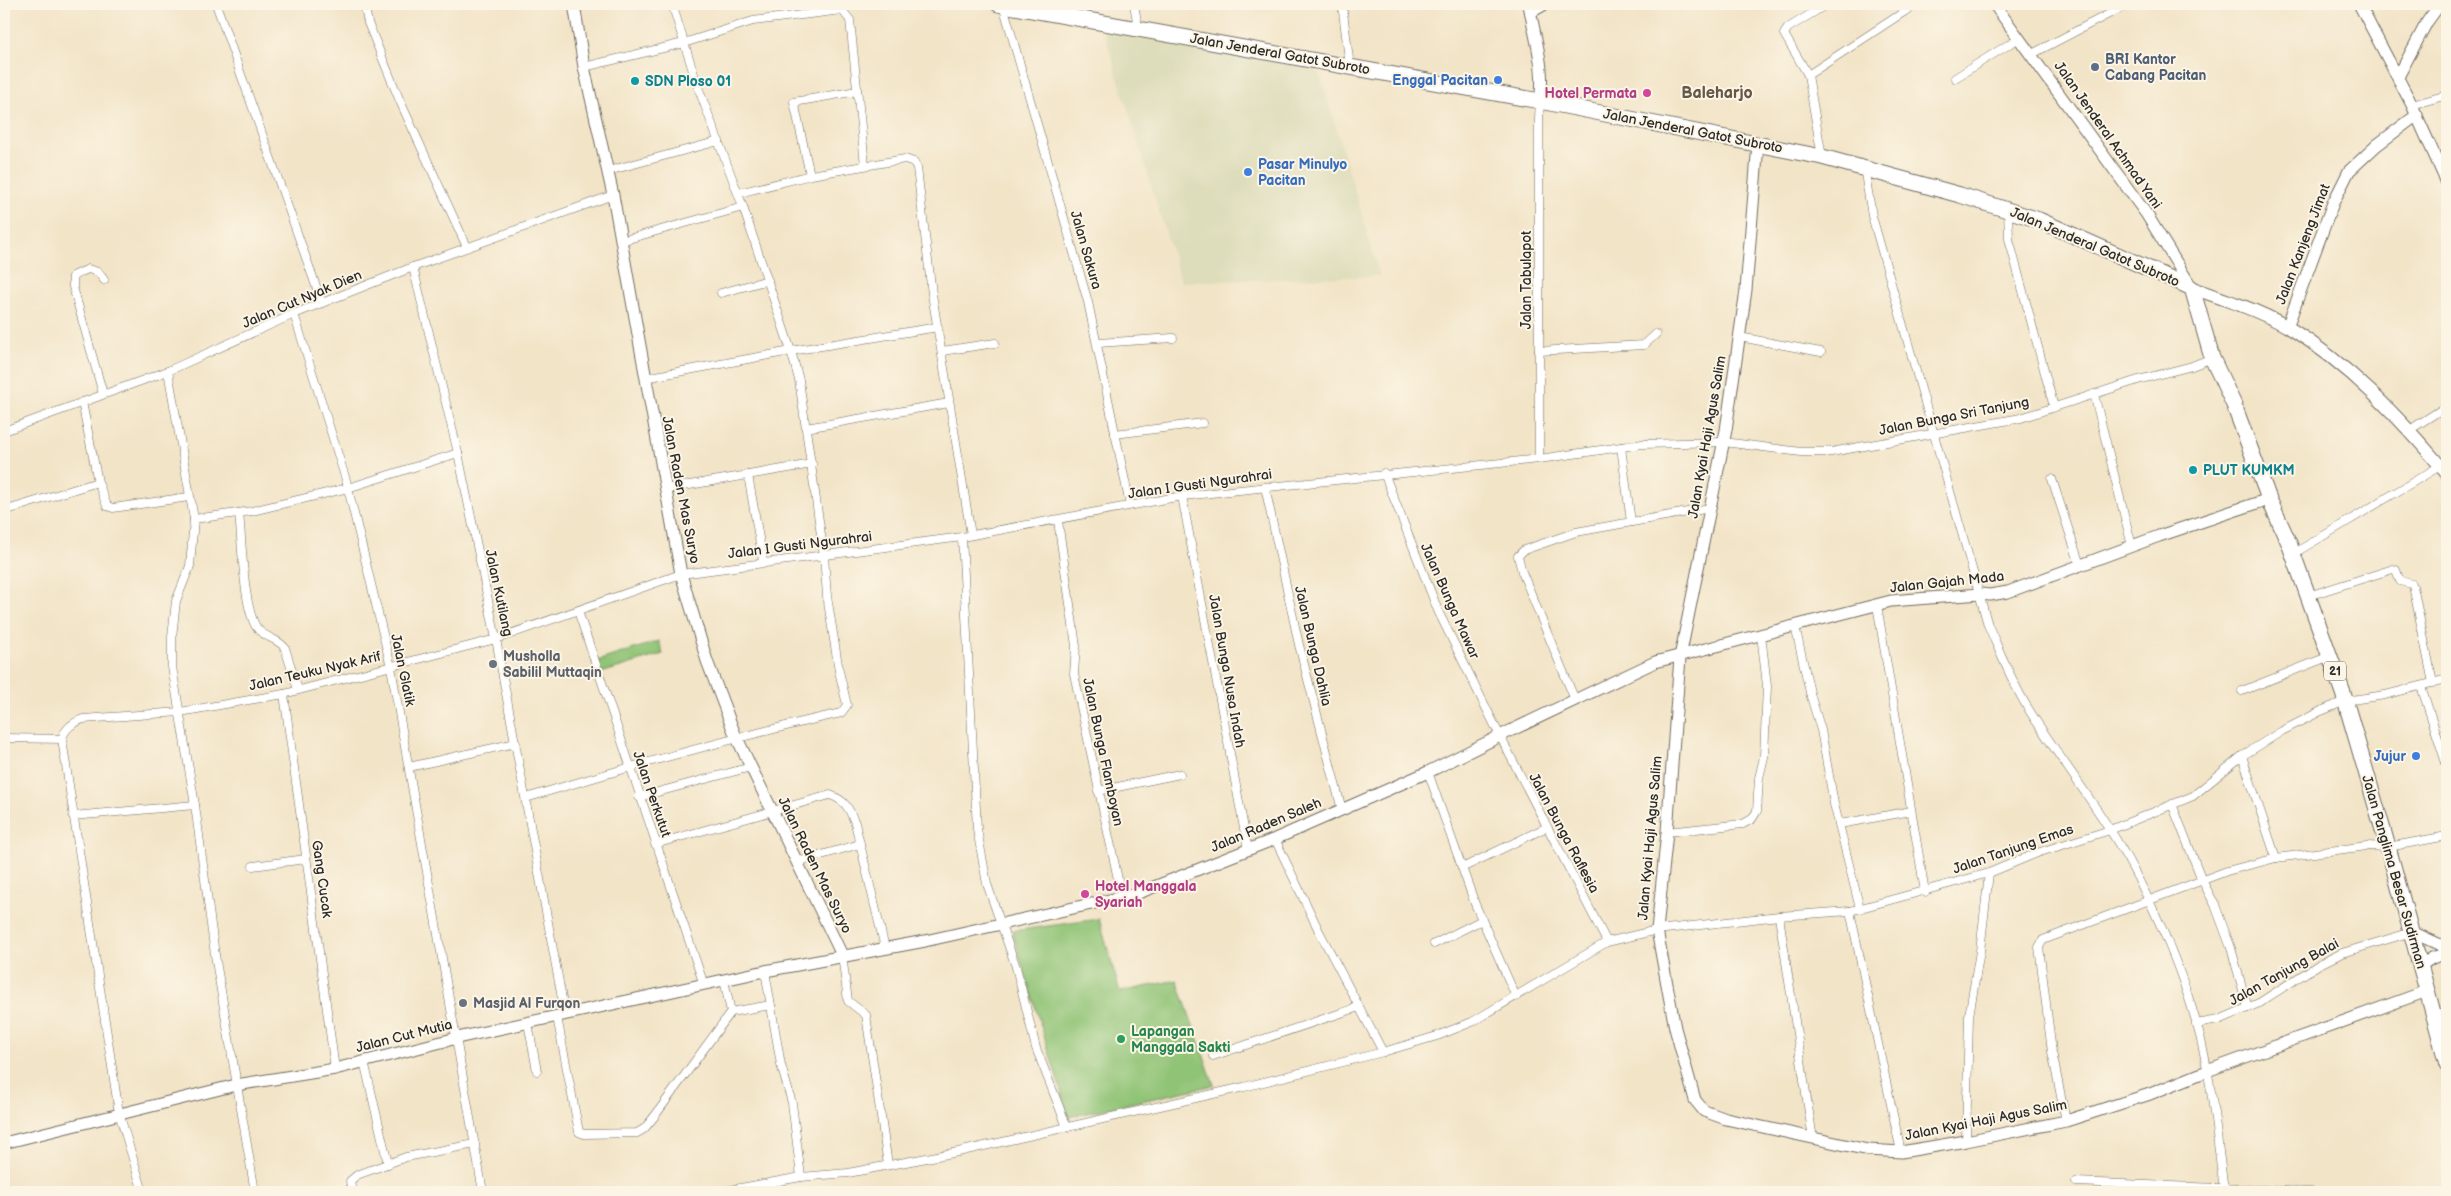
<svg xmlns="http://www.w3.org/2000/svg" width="2451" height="1196" font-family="'Balsamiq Sans',sans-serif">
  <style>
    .built { fill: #deddbb }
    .green { fill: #8fc374; stroke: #5d7750 }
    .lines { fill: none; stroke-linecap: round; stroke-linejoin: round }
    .street-casing { stroke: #716c62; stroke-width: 9 }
    .secondary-casing { stroke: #716c62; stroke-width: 13 }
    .primary-casing { stroke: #716c62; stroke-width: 14 }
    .highway-casing { stroke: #716c62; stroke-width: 17 }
    .street { stroke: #fff; stroke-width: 8 }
    .secondary { stroke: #fff; stroke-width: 11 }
    .primary { stroke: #fff; stroke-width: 12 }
    .highway { stroke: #fff; stroke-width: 15 }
    .service-dot { fill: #5c6f8a; stroke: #fcf5e5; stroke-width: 2 }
    .shop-dot { fill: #3f7fe0; stroke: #fcf5e5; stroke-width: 2 }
    .culture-dot { fill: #0f9aa8; stroke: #fcf5e5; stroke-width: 2 }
    .hotel-dot { fill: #d1479c; stroke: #fcf5e5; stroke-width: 2 }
    .worship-dot { fill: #6b7280; stroke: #fcf5e5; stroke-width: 2 }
    .leisure-dot { fill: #2e9e5b; stroke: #fcf5e5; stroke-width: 2 }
    .labels { text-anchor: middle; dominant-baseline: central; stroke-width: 4; stroke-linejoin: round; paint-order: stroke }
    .shield { fill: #fcf5e5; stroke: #6a6863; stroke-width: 1 }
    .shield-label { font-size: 12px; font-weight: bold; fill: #2b2b2b }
    .street-label { font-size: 14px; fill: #2b2b2b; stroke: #fcf5e5 }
    .service-label { font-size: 14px; font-weight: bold; fill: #4e5e75; stroke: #fcf5e5; text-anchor: start }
    .shop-label { font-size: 14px; font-weight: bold; fill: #366cbe; stroke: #fcf5e5; text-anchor: end }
    .culture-label { font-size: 14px; font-weight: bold; fill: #0d838f; stroke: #fcf5e5; text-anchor: start }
    .hotel-label { font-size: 14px; font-weight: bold; fill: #b23c85; stroke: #fcf5e5; text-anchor: end }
    .worship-label { font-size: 14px; font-weight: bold; fill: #5b616d; stroke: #fcf5e5; text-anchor: start }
    .leisure-label { font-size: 14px; font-weight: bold; fill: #27864d; stroke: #fcf5e5; text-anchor: start }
    .quarter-label { font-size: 16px; font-weight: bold; fill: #665747; stroke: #fcf5e5 }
  </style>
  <rect width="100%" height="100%" fill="#fcf5e5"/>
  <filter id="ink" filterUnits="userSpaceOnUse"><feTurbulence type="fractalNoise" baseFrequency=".02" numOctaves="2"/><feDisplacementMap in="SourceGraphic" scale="10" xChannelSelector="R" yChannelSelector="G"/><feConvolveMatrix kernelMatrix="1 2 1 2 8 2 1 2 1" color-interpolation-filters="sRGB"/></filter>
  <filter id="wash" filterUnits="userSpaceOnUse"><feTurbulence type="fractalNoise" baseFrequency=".0096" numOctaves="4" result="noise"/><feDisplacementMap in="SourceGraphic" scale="20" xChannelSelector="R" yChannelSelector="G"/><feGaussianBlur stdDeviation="1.12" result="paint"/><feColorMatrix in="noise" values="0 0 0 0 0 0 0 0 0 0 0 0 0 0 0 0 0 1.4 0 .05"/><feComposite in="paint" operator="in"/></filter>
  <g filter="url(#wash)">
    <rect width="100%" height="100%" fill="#f2e4c7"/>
    <path class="built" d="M1102 25 1318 67 1380 276 1181 282Z"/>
    <g class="green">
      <path d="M659 641 663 654 601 673 597 661Z"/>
      <path d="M1099 919 1120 992 1177 980 1214 1085 1069 1117 1012 931Z"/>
    </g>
  </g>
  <g filter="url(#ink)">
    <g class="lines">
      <defs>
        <g id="street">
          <path d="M216 4 322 303"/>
          <path d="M364 4 368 23 400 101 467 247"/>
          <path d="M841 4 842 10 850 20 865 165"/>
          <path d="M1134 4 1138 27"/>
          <path d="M1342 4 1350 67"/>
          <path d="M1003 5 1088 302 1130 505"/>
          <path d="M2032 54 2128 4"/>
          <path d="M584 67 684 43 753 21 842 10"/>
          <path d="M1808 75 1784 34 1788 28 1827 4"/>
          <path d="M1955 78 2019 38"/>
          <path d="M2412 105 2447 95"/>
          <path d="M1822 157 1808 75 1916 4"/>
          <path d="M1864 167 1872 216 1988 625C2001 654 2012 683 2029 710 2063 764 2104 814 2134 871 2160 920 2182 972 2197 1025 2212 1078 2216 1134 2224 1189"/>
          <path d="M608 171 719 141"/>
          <path d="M810 175 794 102 857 91"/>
          <path d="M739 193 811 175 905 159 914 162 917 168 932 294 971 535"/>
          <path d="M2008 210 2009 239 2054 407"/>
          <path d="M621 241 743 207"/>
          <path d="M413 267 458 453 496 639 565 1015"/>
          <path d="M721 293 768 280"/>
          <path d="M294 314 346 480 391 667 483 1192"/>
          <path d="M1739 337 1821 352"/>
          <path d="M1098 343 1173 338"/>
          <path d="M942 351 995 343"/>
          <path d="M1539 351 1644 345 1656 334"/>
          <path d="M168 371 194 519 190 566 176 601 172 637V667L195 805 215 955 255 1192"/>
          <path d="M645 378 791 351 938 327"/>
          <path d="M103 394 73 287V276L88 269 98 272 104 280"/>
          <path d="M2094 394 2132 546"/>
          <path d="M82 402 98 482 107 506 113 508 189 497"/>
          <path d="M806 428 949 403"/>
          <path d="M4 431 168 371 294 314 413 267 613 195"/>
          <path d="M2408 431 2447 406"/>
          <path d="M1115 434 1203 423"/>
          <path d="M1621 447 1631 522"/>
          <path d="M1539 459V118L1540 101"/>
          <path d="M1384 473 1439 613 1500 736 1607 942"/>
          <path d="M748 475 763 561"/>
          <path d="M2052 479 2080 565"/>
          <path d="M1265 487 1299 645 1342 810"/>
          <path d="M666 489 812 464"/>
          <path d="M1182 496 1248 850"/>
          <path d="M4 511 98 482"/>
          <path d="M239 513C242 539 243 609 257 628 264 638 278 638 285 648L298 690"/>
          <path d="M194 519 252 511 348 488 458 453"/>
          <path d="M1058 521 1076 646 1074 674 1122 898"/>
          <path d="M962 537 977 829 987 884 1016 967 1036 1048 1067 1127"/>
          <path d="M2293 554 2440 466"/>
          <path d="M2308 596 2393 569 2396 570 2400 581 2412 584 2413 586 2433 683"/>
          <path d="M1877 605 1925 892"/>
          <path d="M578 611 704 985"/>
          <path d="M1795 626 1811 697 1821 730 1834 804 1860 909"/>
          <path d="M2421 686 2447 766"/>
          <path d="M2242 691 2330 656"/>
          <path d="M284 694 335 1069"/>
          <path d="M1575 700 1522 572 1518 556 1524 550 1576 532 1710 508"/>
          <path d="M4 738 62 739"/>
          <path d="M2242 756 2276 858"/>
          <path d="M409 767 516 743"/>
          <path d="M1428 772 1475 904 1516 997"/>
          <path d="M1098 791 1180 774"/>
          <path d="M639 797 751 767"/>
          <path d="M526 798C631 766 735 737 841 713L847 705 839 671 827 596 824 556 799 380 791 351 743 207 698 87 672 4"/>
          <path d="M2172 804 2202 880 2215 905 2231 948 2248 1008"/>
          <path d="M73 816 195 805"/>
          <path d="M1840 824 1911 811"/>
          <path d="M1667 832 1743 824 1752 819 1757 811 1759 778 1764 757 1767 686 1761 634"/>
          <path d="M1275 839 1319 931 1383 1052"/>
          <path d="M655 844 830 795C845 800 849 808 855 823L885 948"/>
          <path d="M797 862 860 844"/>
          <path d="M253 866 306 859"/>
          <path d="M1462 868 1547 827"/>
          <path d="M1850 911 1901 1152"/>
          <path d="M1779 916 1813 1139"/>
          <path d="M1434 944 1482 920"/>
          <path d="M842 955 848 1001 866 1015 888 1165"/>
          <path d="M765 971 781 1065 792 1103 801 1177"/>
          <path d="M731 1012 771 1005"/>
          <path d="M557 1017 579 1132 584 1134 637 1133 644 1129 654 1117 731 1012 724 980"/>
          <path d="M528 1023 537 1071"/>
          <path d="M2196 1024 2219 1020 2259 1003 2318 965 2342 953 2412 932"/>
          <path d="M1213 1056 1359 1007"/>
          <path d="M364 1061 388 1164"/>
          <path d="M2066 1121 2052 1052 2039 947 2043 940 2227 871 2276 858 2367 846 2388 847 2447 836"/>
          <path d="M1966 1141 1969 1016 1980 951 1989 873"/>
          <path d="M2076 1182 2312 1192"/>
          <path d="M143 1192 119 1113 62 739C65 728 73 723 83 719L180 712 284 694 496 639 681 574 962 537 1182 496 1539 459 1642 444 1724 442 1801 452H1831L2021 418 2138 380 2192 366 2212 358"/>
          <path d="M352 1192 350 1181 357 1175 406 1157 475 1144"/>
          <path d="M719 1192 801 1177 848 1173 958 1152 1244 1087 1383 1052 1437 1036 1472 1022 1607 942 1657 930 1779 916 1850 911 1989 873 2037 853 2110 830 2193 796 2242 756 2282 731 2321 711 2345 701 2385 695 2447 679"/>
        </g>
        <g id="secondary">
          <path d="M574 4 584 67 613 195 681 574 707 661 734 732 842 955"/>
          <path d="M1529 4C1534 36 1546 68 1540 101"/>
          <path d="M1994 4 2147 215 2192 288"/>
          <path d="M2359 4 2412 105 2447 183"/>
          <path d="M1531 12 1545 4"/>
          <path d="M2398 77 2427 22 2440 4"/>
          <path d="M1758 144 1746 290 1726 430 1680 657 1667 832 1657 930 1675 1028 1695 1100 1704 1111 1726 1119 1868 1150 1901 1152 1966 1141 2066 1121 2150 1094 2207 1071 2427 991"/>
          <path d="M2287 327 2333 203 2349 171 2377 145 2417 115"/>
          <path d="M2412 932 2447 948"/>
          <path d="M2420 966 2432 958 2447 953"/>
          <path d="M4 1143 236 1085 335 1069 457 1038 765 971 925 941 1136 894 1275 839 1428 772 1510 731 1655 662 1891 601 1980 594 1990 595 2008 592 2159 536 2269 499"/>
        </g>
        <path id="primary" d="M2192 288C2224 299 2258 310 2288 327 2350 365 2401 419 2447 474"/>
        <path id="highway" d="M998 4 1540 101 1822 157 1960 195 2039 220 2192 288 2212 358 2234 405 2269 499 2289 543 2343 693 2388 847 2447 1064"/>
      </defs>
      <use href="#street" class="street-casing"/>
      <use href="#secondary" class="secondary-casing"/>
      <use href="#primary" class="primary-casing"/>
      <use href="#highway" class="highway-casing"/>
      <use href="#street" class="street"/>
      <use href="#secondary" class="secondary"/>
      <use href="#primary" class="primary"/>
      <use href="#highway" class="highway"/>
    </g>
  </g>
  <circle class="service-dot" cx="2095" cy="67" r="5"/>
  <g class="shop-dot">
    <circle cx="1498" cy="80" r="5"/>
    <circle cx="1248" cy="172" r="5"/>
    <circle cx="2416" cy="756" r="5"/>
  </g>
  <g class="culture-dot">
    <circle cx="635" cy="81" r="5"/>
    <circle cx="2193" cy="470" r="5"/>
  </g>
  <g class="hotel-dot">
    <circle cx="1647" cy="93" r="5"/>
    <circle cx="1085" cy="894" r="5"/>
  </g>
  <g class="worship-dot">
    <circle cx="493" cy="664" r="5"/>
    <circle cx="463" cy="1003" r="5"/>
  </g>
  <circle class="leisure-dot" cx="1121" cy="1039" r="5"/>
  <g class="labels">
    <rect class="shield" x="2324" y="661.5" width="22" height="19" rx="4"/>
    <g class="shield-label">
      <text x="2335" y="671">21</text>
    </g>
    <g class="street-label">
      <text transform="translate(1280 54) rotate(10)">Jalan Jenderal Gatot Subroto</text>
      <text transform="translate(1693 131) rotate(11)">Jalan Jenderal Gatot Subroto</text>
      <text transform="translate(2108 135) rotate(55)">Jalan Jenderal Achmad Yani</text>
      <text transform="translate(2303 244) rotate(-69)">Jalan Kanjeng Jimat</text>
      <text transform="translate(2095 247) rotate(23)">Jalan Jenderal Gatot Subroto</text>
      <text transform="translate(1086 250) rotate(74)">Jalan Sakura</text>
      <text transform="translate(1526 280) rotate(-90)">Jalan Tabulapot</text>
      <text transform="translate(302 299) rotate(-23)">Jalan Cut Nyak Dien</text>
      <text transform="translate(1954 416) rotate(-11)">Jalan Bunga Sri Tanjung</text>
      <text transform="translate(1707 437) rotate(-80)">Jalan Kyai Haji Agus Salim</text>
      <text transform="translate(1200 484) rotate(-8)">Jalan I Gusti Ngurahrai</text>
      <text transform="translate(681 490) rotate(79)">Jalan Raden Mas Suryo</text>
      <text transform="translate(800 545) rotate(-7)">Jalan I Gusti Ngurahrai</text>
      <text transform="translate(1947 582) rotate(-6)">Jalan Gajah Mada</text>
      <text transform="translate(499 593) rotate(78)">Jalan Kutilang</text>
      <text transform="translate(1450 601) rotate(66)">Jalan Bunga Mawar</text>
      <text transform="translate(1313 646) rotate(77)">Jalan Bunga Dahlia</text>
      <text transform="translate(403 670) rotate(78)">Jalan Glatik</text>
      <text transform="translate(315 671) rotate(-13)">Jalan Teuku Nyak Arif</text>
      <text transform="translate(1227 671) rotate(80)">Jalan Bunga Nusa Indah</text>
      <text transform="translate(1103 752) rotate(78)">Jalan Bunga Flamboyan</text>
      <text transform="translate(652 794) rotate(71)">Jalan Perkutut</text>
      <text transform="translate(1266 825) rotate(-23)">Jalan Raden Saleh</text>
      <text transform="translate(1564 833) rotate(62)">Jalan Bunga Raflesia</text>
      <text transform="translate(1650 838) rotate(-85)">Jalan Kyai Haji Agus Salim</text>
      <text transform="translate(2013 849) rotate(-19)">Jalan Tanjung Emas</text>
      <text transform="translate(815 865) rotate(64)">Jalan Raden Mas Suryo</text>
      <text transform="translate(2394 872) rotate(74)">Jalan Panglima Besar Sudirman</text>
      <text transform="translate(322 879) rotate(82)">Gang Cucak</text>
      <text transform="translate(2284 972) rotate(-29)">Jalan Tanjung Balai</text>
      <text transform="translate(404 1036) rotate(-14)">Jalan Cut Mutia</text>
      <text transform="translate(1986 1120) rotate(-11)">Jalan Kyai Haji Agus Salim</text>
    </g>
    <g class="service-label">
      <text x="2105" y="59">BRI Kantor<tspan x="2105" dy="16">Cabang Pacitan</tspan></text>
    </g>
    <g class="shop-label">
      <text x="1488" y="80">Enggal Pacitan</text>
      <text x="1258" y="164" text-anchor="start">Pasar Minulyo<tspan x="1258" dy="16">Pacitan</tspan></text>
      <text x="2406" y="756">Jujur</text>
    </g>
    <g class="culture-label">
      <text x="645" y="81">SDN Ploso 01</text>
      <text x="2203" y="470">PLUT KUMKM</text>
    </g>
    <g class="hotel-label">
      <text x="1637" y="93">Hotel Permata</text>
      <text x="1095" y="886" text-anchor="start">Hotel Manggala<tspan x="1095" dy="16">Syariah</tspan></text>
    </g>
    <g class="worship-label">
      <text x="503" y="656">Musholla<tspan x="503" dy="16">Sabilil Muttaqin</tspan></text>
      <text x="473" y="1003">Masjid Al Furqon</text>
    </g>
    <g class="leisure-label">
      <text x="1131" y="1031">Lapangan<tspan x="1131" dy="16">Manggala Sakti</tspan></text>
    </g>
    <g class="quarter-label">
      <text x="1717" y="93">Baleharjo</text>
    </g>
  </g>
  <rect width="2451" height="1196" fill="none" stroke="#fcf5e5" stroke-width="20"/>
</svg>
